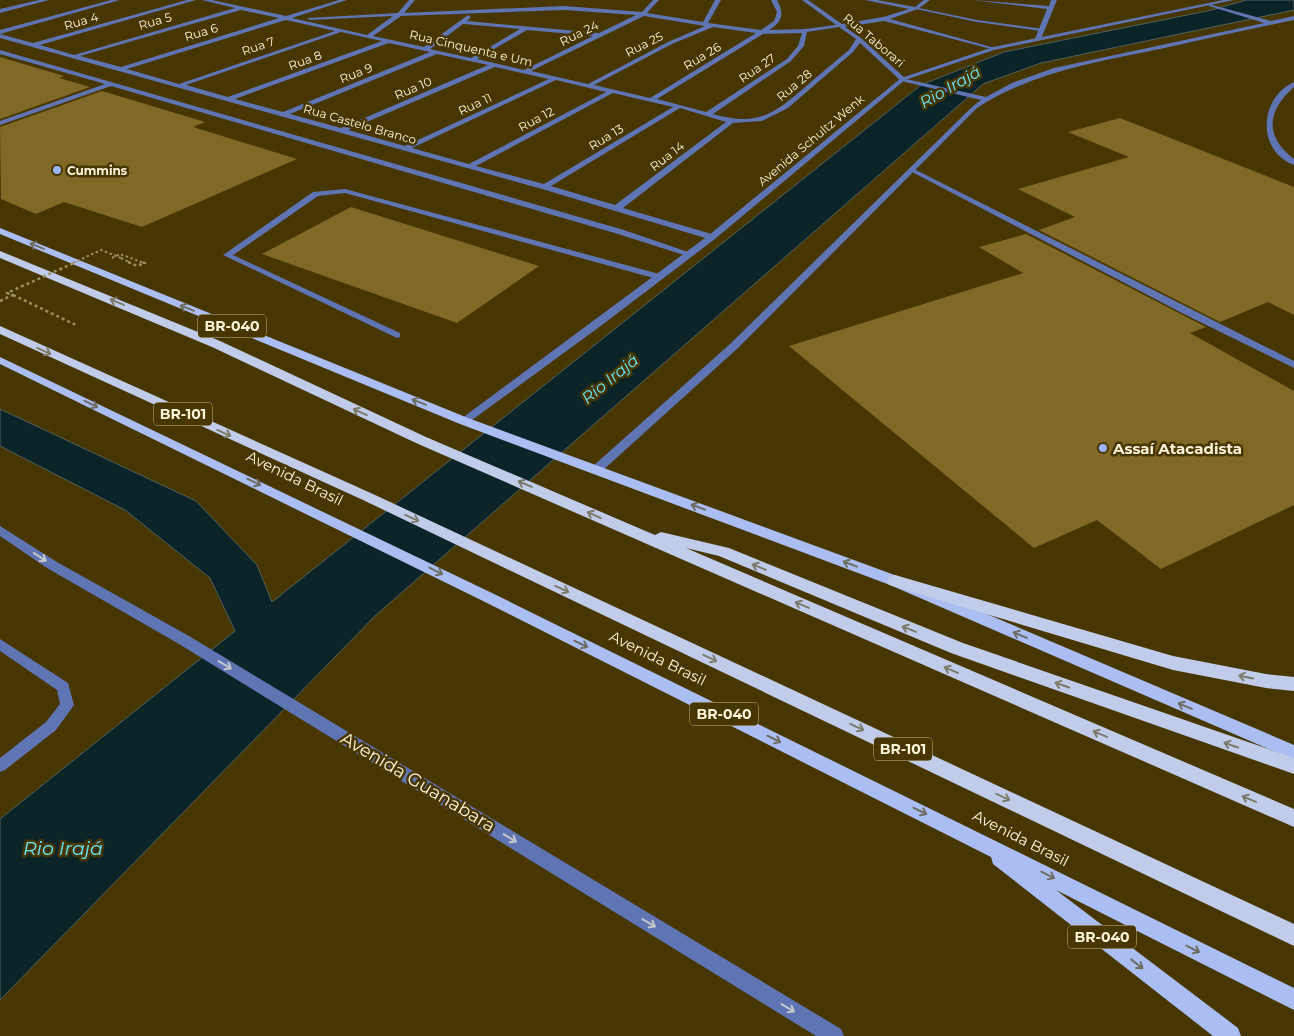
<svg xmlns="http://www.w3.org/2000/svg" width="1294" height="1036" font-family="Montserrat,sans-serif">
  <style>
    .water { fill: #0a2428; stroke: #53625d }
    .building { fill: #806826 }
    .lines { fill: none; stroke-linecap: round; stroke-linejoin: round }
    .path-far1 { stroke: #9c8e65; stroke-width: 2; stroke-dasharray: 2.5 2.5; stroke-linecap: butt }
    .path { stroke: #9c8e65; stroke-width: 2.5; stroke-dasharray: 3 3; stroke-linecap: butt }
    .service { fill: #5e74b3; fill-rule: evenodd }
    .minor { fill: #5e74b3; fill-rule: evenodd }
    .tertiary { fill: #5e74b3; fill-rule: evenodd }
    .trunk { fill: #aabef4; fill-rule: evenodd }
    .motorway { fill: #c0ccea; fill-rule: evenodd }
    .path-bridge-far1 { stroke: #9c8e65; stroke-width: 2; stroke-dasharray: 2.5 2.5; stroke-linecap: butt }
    .path-bridge { stroke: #9c8e65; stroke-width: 2.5; stroke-dasharray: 3 3; stroke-linecap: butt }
    .oneway { stroke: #6f6c62 }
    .oneway2 { stroke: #7e7a69 }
    .oneway3 { stroke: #c6c7cc }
    .poi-dot { fill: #9ab5fd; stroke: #483600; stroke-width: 2 }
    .labels { text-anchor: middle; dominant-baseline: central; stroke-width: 5; stroke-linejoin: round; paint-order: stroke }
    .far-street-label { font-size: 12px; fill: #fef4da; stroke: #483600 }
    .far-poi-label { font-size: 12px; font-weight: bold; fill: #fef4da; stroke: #483600; text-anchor: start }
    .shield { fill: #483600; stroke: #c7bb99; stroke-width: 1 }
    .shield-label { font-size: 14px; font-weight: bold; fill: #fef4da }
    .poi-label { font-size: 15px; font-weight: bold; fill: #fef4da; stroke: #483600; text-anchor: start }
    .street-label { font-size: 15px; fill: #fef4da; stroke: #483600 }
    .water-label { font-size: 16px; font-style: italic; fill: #66e8fb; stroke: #483600 }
    .near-street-label { font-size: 18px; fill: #fef4da; stroke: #483600 }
    .near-water-label { font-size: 19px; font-style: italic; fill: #66e8fb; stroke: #483600 }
  </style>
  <rect width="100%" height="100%" fill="#483600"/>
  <path class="water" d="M1246 0H1294V10L1041 63 983 84 376 615 0 1000V819L235 631 210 578 125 510 0 446V409L196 501 257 565 272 602 921 85 1004 52 1212 10Z"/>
  <g class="building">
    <path d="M0 57 64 76 59 78 90 87 0 119Z"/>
    <path d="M102 91 205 122 193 127 297 159 142 227 64 202 36 214 1 199 0 127Z"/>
    <path d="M1120 118 1294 187V315L1268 302 1220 322 1039 230 1075 217 1018 189 1129 157 1068 132Z"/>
    <path d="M351 207 539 266 457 323 262 254Z"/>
    <path d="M1026 234 1206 327 1190 333 1294 391V505L1161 569 1097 520 1034 548 789 346 1023 273 979 247Z"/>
  </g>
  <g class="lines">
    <g class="path-far1">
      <path d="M112 258 120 254 144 263"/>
      <path d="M121 258 131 263"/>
    </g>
    <g class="path">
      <path d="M128 262 137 266 145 263 141 262"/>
      <path d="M13 295 76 325"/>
    </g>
    <g class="service">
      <path d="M914 7 977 20 1044 29 1041 31 977 22 916 9Z"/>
      <path d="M910 169H914L1294 361V368L1186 315 910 171Z"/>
      <path d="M345 189 663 275 664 277 657 279 345 193 318 196 233 255 400 333V337L397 338 223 255 313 192Z"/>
      <path d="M0 639 68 683 74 705 56 730 5 770 0 772V758L46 722 60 704 57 690 0 651Z"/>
    </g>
    <g class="minor">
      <path d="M39 0H49L0 13V9Z"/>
      <path d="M111 0H120L0 34V30Z"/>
      <path d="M187 0H196L40 45 74 55 235 8 202 0H212L286 16 339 0H347L292 18 367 35 393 16 310 20 307 18 398 13 409 0H415L404 13 564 6 642 12 653 0H659L647 13 703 22 715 0H721L708 23 761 30 774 21 777 12 771 0H777C785 14 782 22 769 30L805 29 836 25 802 0H808L842 24 883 17 909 9 865 0H877L915 7 924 0H930L918 9 890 19 995 48V50L884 21 845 27 861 38 906 79 986 97 1012 83 1054 68 1264 23 1209 6V4L1271 21 1294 16V20C1249 29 1205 39 1160 49 1096 62 1033 72 977 108L738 348 601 472H593L591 469 593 466 730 344 973 106 981 100 901 81 860 43 853 52 788 108 762 121 733 123 623 208 715 235 716 237 712 240 542 189 0 38V34L33 43ZM241 10 279 18 121 67 80 56ZM564 10 636 15 599 33 467 21 471 17 468 15 424 47 373 36 401 16ZM644 16 705 26 668 42 588 84 531 71ZM286 20 335 31 179 84 127 69ZM463 24 520 29 471 58 430 49ZM713 27 756 33 650 98 594 85 672 44ZM839 27 856 39 849 50C834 62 819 75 804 88 772 116 756 126 713 114L791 61 804 46 807 32ZM527 30 593 36 524 70 477 59ZM341 32 382 41 228 97 186 85ZM802 33 798 46 787 59 706 112 657 99 763 34ZM389 43 430 52 283 112 235 99ZM437 54 488 65 341 128 290 114ZM495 67 549 79 405 146 348 130ZM556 80 606 92 469 164 412 148ZM613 93 673 107 544 184 476 166ZM680 108 726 122 615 205 551 186Z"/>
      <path d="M971 0 1049 6 1051 0H1057L1041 39 1038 41 1035 39 1047 9Z"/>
      <path d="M0 50 624 230 694 254 690 257 687 256 618 234 111 86 0 125V121L105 84 0 54Z"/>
      <path d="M1294 82V87C1267 111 1264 136 1294 159V165C1256 151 1259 98 1294 82Z"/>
    </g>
    <g class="tertiary">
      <path d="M1223 0H1234L994 50 905 80 715 239 602 325 468 423 464 424 458 421 709 235 901 78 993 47Z"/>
      <path d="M0 526 57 562 189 636 841 1029 844 1036H816L179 644 47 568 0 536Z"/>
    </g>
    <g class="trunk">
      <path d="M0 228 468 418 900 577 1294 745V760L890 585 460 424 0 234Z"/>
      <path d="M0 357 492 593 1294 988V1010L1056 890 1238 1028 1241 1036H1213L993 864 991 857 481 600 0 364Z"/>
    </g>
    <g class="motorway">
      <path d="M0 251 220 341 426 437 655 535 661 532 729 548 963 643 1294 758V774L951 653 719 556 686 548 1294 809V827L416 443 212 347 0 258Z"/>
      <path d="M0 326 373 494 1294 924V946L363 500 0 334Z"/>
      <path d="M895 575 1173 656 1266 674 1294 677V691L1266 688 1173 670 889 585 887 581 889 577Z"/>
    </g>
    <path class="path-bridge-far1" d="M73 263 101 250 121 258"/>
    <path class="path-bridge" d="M0 301 13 295 7 293 76 262"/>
  </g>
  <defs><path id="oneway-shaft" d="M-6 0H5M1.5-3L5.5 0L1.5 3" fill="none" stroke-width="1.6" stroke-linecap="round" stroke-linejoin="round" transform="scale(1.25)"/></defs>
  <g class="oneway">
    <use href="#oneway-shaft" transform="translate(37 246) rotate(-158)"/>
    <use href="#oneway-shaft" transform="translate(187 308) rotate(-158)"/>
    <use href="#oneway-shaft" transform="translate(419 402) rotate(-158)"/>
    <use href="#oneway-shaft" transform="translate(91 404) rotate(26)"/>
    <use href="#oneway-shaft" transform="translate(254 482) rotate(26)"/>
    <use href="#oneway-shaft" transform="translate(698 507) rotate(-159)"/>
    <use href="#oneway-shaft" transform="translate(850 564) rotate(-159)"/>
    <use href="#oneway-shaft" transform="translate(436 571) rotate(27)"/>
    <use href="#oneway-shaft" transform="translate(1020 635) rotate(-157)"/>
    <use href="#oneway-shaft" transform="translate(581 644) rotate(26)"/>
    <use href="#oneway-shaft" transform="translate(1185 706) rotate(-157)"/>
    <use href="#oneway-shaft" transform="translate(774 739) rotate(26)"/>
    <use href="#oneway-shaft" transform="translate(920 811) rotate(26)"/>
    <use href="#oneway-shaft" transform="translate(1048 875) rotate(27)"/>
    <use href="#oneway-shaft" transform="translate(1193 949) rotate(27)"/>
    <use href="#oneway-shaft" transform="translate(1137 964) rotate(38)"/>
  </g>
  <g class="oneway2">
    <use href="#oneway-shaft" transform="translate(117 302) rotate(-157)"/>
    <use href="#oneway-shaft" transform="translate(44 351) rotate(25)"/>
    <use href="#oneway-shaft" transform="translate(360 412) rotate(-155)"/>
    <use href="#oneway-shaft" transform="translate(224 433) rotate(24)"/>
    <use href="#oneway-shaft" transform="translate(525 484) rotate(-157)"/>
    <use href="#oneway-shaft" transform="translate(594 515) rotate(-156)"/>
    <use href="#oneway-shaft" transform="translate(412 518) rotate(25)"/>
    <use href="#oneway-shaft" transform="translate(759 567) rotate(-158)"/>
    <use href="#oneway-shaft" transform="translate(562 589) rotate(25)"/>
    <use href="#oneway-shaft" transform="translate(802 605) rotate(-157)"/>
    <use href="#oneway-shaft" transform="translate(909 629) rotate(-158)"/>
    <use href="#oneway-shaft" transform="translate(710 658) rotate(25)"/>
    <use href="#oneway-shaft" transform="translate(951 670) rotate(-157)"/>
    <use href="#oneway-shaft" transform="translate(1246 677) rotate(-169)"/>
    <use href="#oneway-shaft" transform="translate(1062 685) rotate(-161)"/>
    <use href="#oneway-shaft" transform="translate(857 727) rotate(25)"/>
    <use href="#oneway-shaft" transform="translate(1100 734) rotate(-157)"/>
    <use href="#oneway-shaft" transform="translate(1231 745) rotate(-161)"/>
    <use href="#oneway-shaft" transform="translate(1003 797) rotate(25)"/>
    <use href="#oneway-shaft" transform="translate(1249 799) rotate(-157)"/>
  </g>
  <g class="oneway3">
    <use href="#oneway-shaft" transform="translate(40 557) rotate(34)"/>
    <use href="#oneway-shaft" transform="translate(225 665) rotate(31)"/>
    <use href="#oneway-shaft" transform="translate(510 838) rotate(31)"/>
    <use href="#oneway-shaft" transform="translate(649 923) rotate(31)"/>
    <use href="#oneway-shaft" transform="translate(788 1008) rotate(31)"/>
  </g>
  <g class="poi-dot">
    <circle cx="57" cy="170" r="5"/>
    <circle cx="1103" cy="448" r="5"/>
  </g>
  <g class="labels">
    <g class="far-street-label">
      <text transform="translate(81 21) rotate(-16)">Rua 4</text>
      <text transform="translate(155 21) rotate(-16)">Rua 5</text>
      <text transform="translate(201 32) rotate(-17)">Rua 6</text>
      <text transform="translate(579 33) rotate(-26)">Rua 24</text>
      <text transform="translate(874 40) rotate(40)">Rua Taborari</text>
      <text transform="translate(644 44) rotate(-27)">Rua 25</text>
      <text transform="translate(258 46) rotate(-19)">Rua 7</text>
      <text transform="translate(471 48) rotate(13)">Rua Cinquenta e Um</text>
      <text transform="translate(702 56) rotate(-31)">Rua 26</text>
      <text transform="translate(305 60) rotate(-20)">Rua 8</text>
      <text transform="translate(757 68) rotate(-34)">Rua 27</text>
      <text transform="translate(356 73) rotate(-22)">Rua 9</text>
      <text transform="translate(794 85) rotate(-40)">Rua 28</text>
      <text transform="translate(413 88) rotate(-23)">Rua 10</text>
      <text transform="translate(475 104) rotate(-25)">Rua 11</text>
      <text transform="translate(536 119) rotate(-28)">Rua 12</text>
      <text transform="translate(360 124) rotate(16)">Rua Castelo Branco</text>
      <text transform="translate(606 137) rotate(-31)">Rua 13</text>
      <text transform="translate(811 140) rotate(-40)">Avenida Schultz Wenk</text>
      <text transform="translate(667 156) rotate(-37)">Rua 14</text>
    </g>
    <g class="far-poi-label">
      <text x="67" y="170">Cummins</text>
    </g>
    <g class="shield">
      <rect x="198" y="314.5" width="68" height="23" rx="4"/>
      <rect x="154" y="402.5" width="58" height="23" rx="4"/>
      <rect x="690" y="702.5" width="68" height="23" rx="4"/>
      <rect x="874" y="737.5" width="58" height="23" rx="4"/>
      <rect x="1068" y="925.5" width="68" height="23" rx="4"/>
    </g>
    <g class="shield-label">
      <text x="232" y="326">BR-040</text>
      <text x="183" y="414">BR-101</text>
      <text x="724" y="714">BR-040</text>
      <text x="903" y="749">BR-101</text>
      <text x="1102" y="937">BR-040</text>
    </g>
    <g class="poi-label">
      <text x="1113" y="448">Assaí Atacadista</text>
    </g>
    <g class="street-label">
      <text transform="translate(295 478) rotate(26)">Avenida Brasil</text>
      <text transform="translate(658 658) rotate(26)">Avenida Brasil</text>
      <text transform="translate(1021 838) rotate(27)">Avenida Brasil</text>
    </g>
    <g class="water-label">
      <text transform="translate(950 87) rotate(-30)">Rio Irajá</text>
      <text transform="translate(610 379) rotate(-39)">Rio Irajá</text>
    </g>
    <g class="near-street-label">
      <text transform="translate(418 782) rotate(31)">Avenida Guanabara</text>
    </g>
    <g class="near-water-label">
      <text x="63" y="848">Rio Irajá</text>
    </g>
  </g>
</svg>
